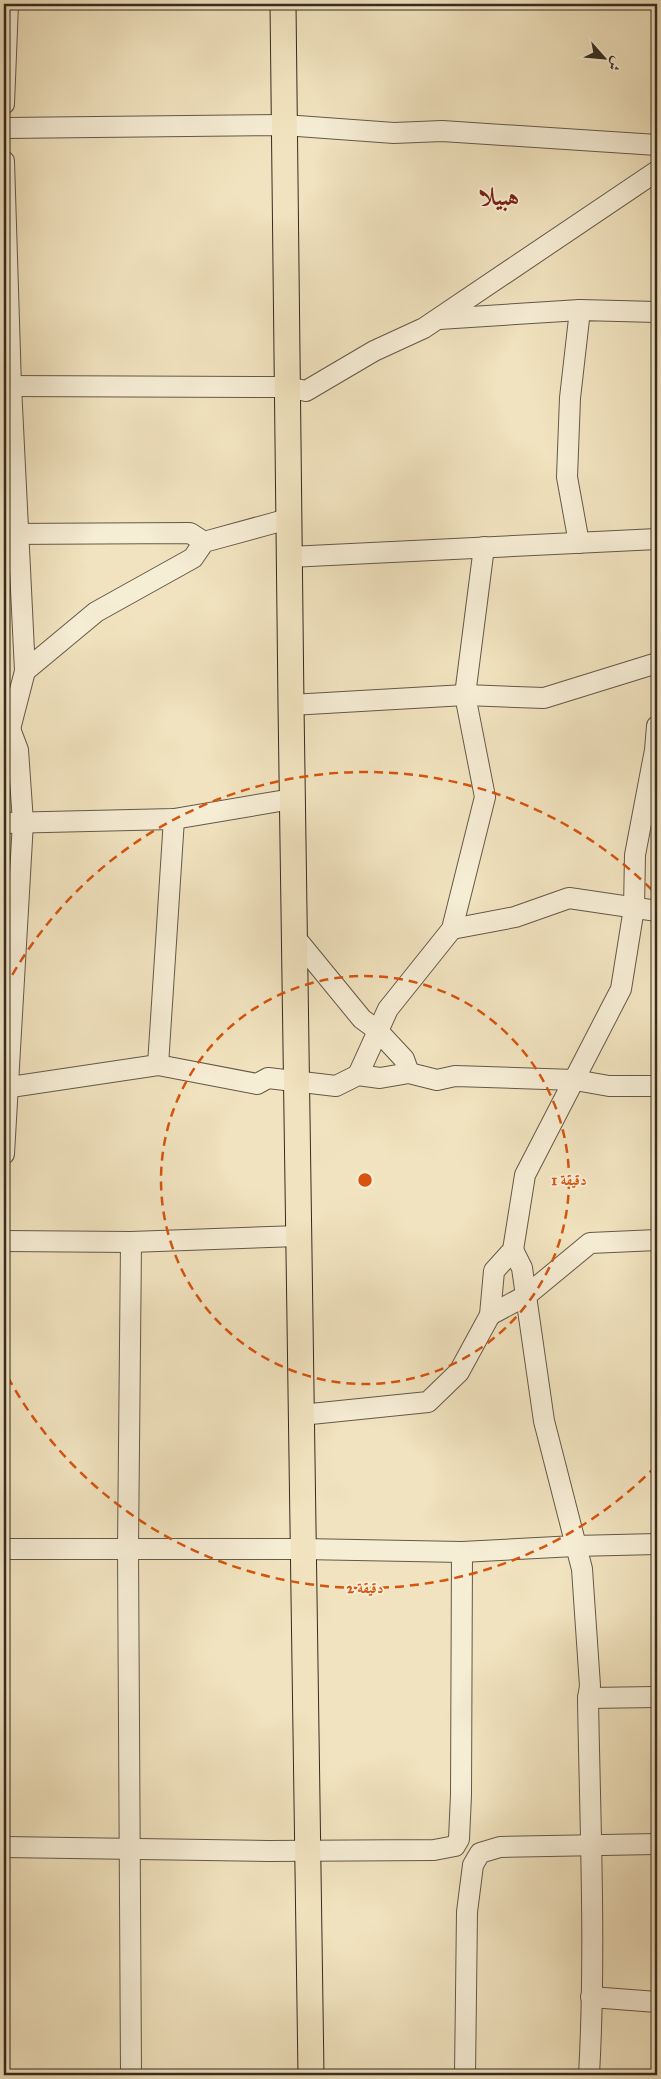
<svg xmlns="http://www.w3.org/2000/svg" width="661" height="2079" font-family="'IM FELL Great Primer',Amiri,serif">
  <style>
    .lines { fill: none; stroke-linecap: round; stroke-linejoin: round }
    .minor-casing { stroke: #645948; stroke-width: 22 }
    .major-casing { stroke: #352b21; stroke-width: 27 }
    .minor { stroke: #f6edd5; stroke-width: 20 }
    .major { stroke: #f1e3bf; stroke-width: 25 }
    .ring { fill: none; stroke: #d6540e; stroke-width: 2.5; stroke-dasharray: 9 6 }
    .labels { text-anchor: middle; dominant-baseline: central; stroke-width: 4; stroke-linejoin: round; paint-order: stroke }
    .town-label { font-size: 25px; font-weight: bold; fill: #7a1f14; stroke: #f6edd5 }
    .centre { fill: #d6540e; stroke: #f6edd5; stroke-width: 2.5 }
    .ring-label { font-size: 15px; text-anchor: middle; font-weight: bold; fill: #d6540e; stroke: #f6edd5; stroke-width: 4; stroke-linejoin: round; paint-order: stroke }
  </style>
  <rect width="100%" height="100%" fill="#f1e3bf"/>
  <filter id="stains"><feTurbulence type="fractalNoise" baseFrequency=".004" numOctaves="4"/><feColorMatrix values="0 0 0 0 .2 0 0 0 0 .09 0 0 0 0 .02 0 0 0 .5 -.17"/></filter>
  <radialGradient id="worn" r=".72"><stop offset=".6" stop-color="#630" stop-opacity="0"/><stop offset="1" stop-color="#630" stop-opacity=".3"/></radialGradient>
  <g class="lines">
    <defs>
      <g id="minor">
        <path d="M4 104 8 4"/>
        <path d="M4 128 284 125 394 133 442 131 657 145"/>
        <path d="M4 161 11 386 25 671 10 729 4 736"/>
        <path d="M439 319 580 310"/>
        <path d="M4 386 287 387 306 391 374 351 424 328 657 171"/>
        <path d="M4 534 190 533 204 542"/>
        <path d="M579 543 567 477 570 398 580 310 657 312"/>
        <path d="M289 557 657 539"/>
        <path d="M25 671 96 612 193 558 204 542 288 519"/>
        <path d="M291 705 465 695 544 698 657 663"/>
        <path d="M4 823 174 819 292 799"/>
        <path d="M452 929 515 917 569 898 657 911"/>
        <path d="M294 936 362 1019 377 1030 404 1059 409 1073"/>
        <path d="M158 1065 174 819"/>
        <path d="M358 1075 388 1009 452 929 485 797 465 695 484 547"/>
        <path d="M4 1088 158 1065 257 1084 268 1078 336 1086 358 1075 380 1078 409 1073 437 1080 455 1076 575 1080 609 1086H657"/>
        <path d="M4 1154 23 822 18 750 10 729"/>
        <path d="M4 1241 131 1242 299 1236"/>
        <path d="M513 1250 522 1268 544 1421 582 1569 590 1686 588 1698C590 1823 596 1950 589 2075"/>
        <path d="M490 1315 527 1295 590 1243 657 1240"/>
        <path d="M301 1415 428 1402 459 1372 490 1315 494 1271 513 1250 525 1175 621 989 634 908 635 855 655 750 657 726"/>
        <path d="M4 1549H303L462 1552 575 1546 657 1544"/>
        <path d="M588 1698 657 1697"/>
        <path d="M4 1847 268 1851 434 1850 455 1846 459 1839 461 1795 462 1552"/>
        <path d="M591 1997 657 2002"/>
        <path d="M131 2075 128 1549 131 1242"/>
        <path d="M465 2075 467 1912 473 1865 480 1853 500 1847 657 1844"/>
      </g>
      <path id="major" d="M283 4 291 705 311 2075"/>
    </defs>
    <use href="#minor" class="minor-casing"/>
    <use href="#major" class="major-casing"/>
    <use href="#minor" class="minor"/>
    <use href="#major" class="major"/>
  </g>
  <g class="ring">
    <circle cx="365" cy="1180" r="204"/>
    <path d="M656 1466A408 408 0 0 1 5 1372M5 988A408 408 0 0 1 656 894"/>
  </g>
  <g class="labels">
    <g class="town-label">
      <text x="499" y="196">هبيلا</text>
    </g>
  </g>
  <circle cx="365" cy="1180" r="8" class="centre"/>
  <g class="ring-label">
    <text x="569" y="1185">1 دقيقة</text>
    <text x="365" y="1593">2 دقيقة</text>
  </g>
  <rect width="661" height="2079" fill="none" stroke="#f1e3bf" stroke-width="20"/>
  <rect x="5" y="5" width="651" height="2069" fill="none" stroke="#352b21" stroke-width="2.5"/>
  <rect x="10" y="10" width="641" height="2059" fill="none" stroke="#352b21"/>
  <g transform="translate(604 58) rotate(117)" stroke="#f6edd5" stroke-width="4" paint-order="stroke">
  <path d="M0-4L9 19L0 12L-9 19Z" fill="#352b21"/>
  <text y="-8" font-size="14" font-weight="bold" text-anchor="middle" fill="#352b21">ش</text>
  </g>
  <rect width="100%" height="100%" filter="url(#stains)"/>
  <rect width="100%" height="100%" fill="url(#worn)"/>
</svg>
